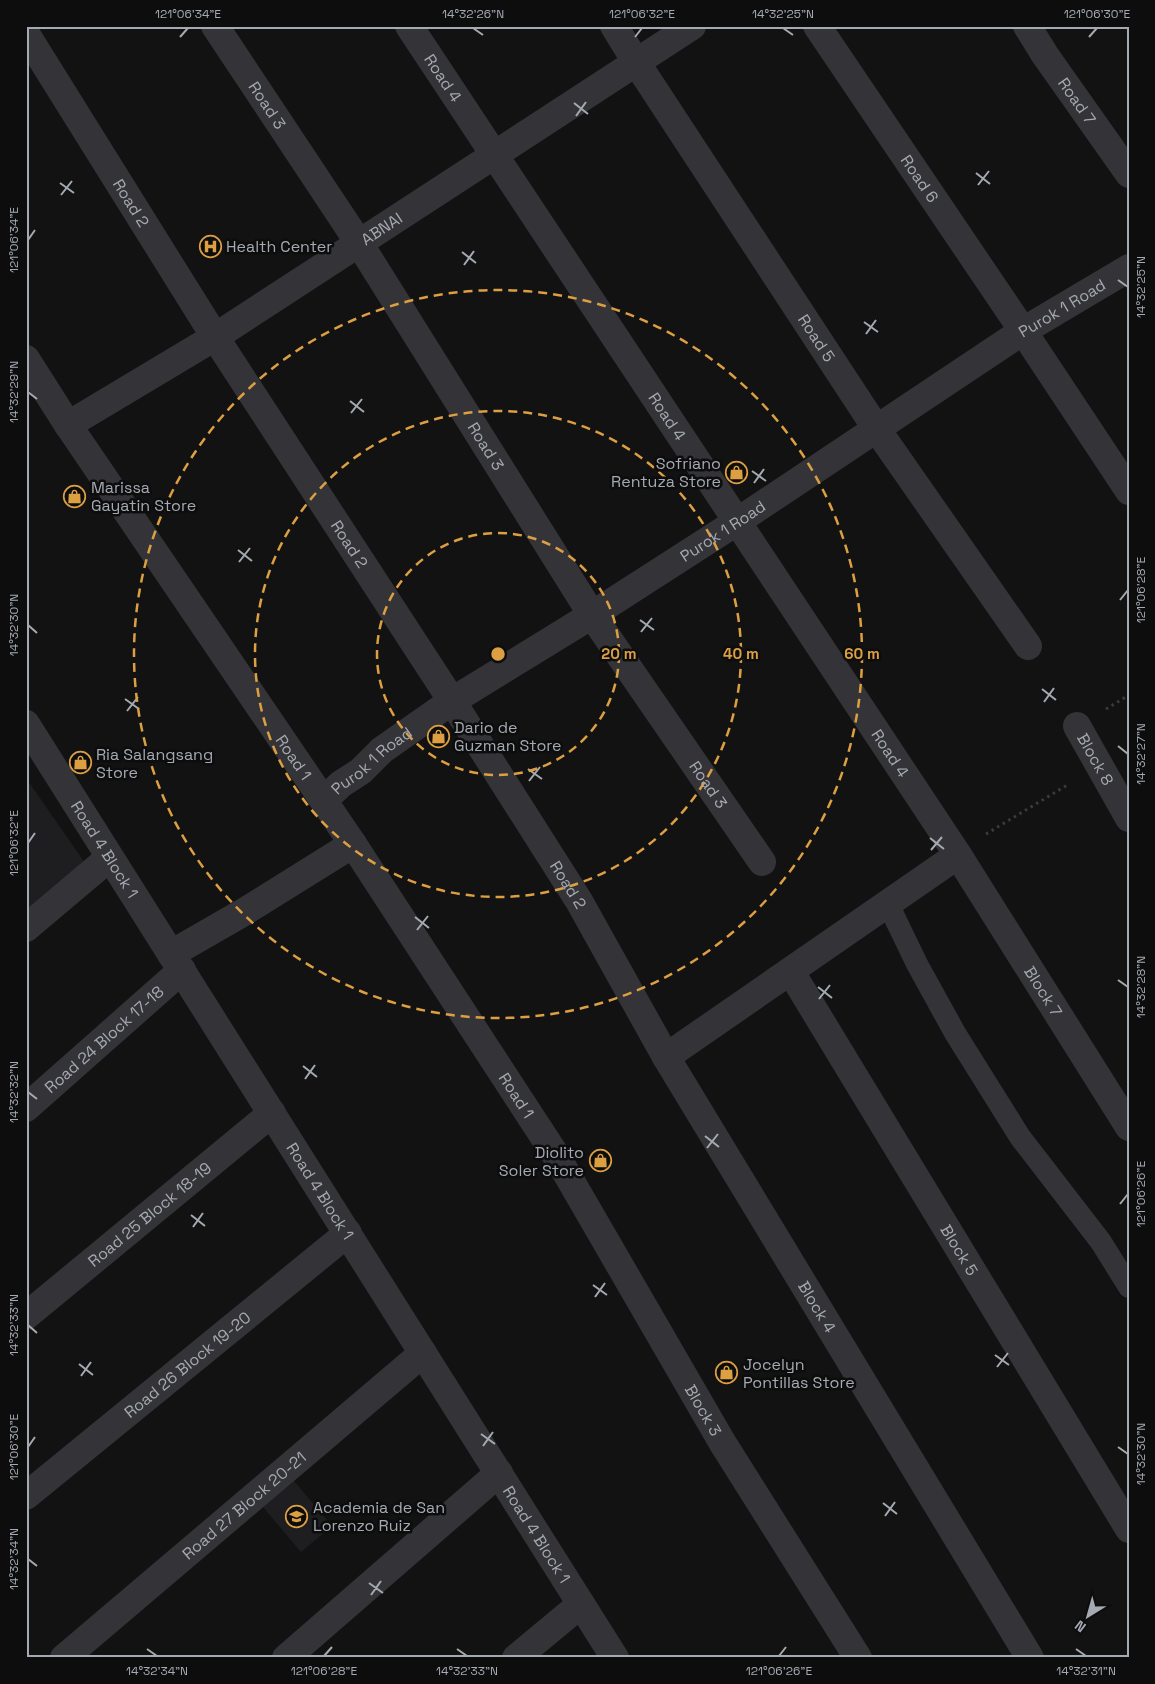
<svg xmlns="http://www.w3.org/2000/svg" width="1155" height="1684" font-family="'Space Grotesk',sans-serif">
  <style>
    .built { fill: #1e1e20 }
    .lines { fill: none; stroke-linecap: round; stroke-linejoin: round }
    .path { stroke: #3a3b3f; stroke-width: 3; stroke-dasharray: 2.5 4; stroke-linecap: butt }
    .service { stroke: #343438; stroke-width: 22 }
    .minor { stroke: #343438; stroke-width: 28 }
    .ticks { fill: none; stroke: #a5aab2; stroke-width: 2 }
    .ring { fill: none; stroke: #dc9f42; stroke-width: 2.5; stroke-dasharray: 9 6 }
    .labels { text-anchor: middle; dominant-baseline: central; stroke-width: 5; stroke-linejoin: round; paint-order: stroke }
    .street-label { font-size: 16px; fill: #a5aab2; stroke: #0d0d0e }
    .poi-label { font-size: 16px; fill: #a5aab2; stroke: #0d0d0e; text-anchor: start }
    .centre { fill: #dc9f42; stroke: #0d0d0e; stroke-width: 2.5 }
    .ring-label { font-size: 15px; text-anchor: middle; font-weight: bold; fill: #dc9f42; stroke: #0d0d0e; stroke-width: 5; stroke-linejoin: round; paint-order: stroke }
    .neatline { fill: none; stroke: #a5aab2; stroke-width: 2 }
    .ticks-label { font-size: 12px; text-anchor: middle; fill: #a5aab2 }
  </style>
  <rect width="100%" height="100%" fill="#121213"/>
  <g class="built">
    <path d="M26 778 87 866 26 916Z"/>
    <path d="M294 1481 332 1526 301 1552 263 1507Z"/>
  </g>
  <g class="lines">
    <g class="path">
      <path d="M1106 709 1129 695"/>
      <path d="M986 834 1069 784"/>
    </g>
    <path class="service" d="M888 904 917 964 955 1033 1020 1137 1101 1242 1129 1287"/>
    <g class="minor">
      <path id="s1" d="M215 26 359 243 592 615 762 862"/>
      <path id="s2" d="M409 26 958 855 1129 1127"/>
      <path id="s3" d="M614 26 636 62 876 428 1028 646"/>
      <path id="s4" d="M817 26 1023 331 1129 491"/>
      <path id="s5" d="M1027 26 1045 55 1129 174"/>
      <path id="s6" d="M26 34 215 337 452 701 579 901 666 1057 1030 1658"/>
      <path id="s7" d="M26 359 68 425 353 844 557 1157 722 1442 858 1658"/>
      <path id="s8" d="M68 425 215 337 692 26"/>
      <path id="s9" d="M26 724 615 1658"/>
      <path id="s10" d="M1077 726 1129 818"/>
      <path id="s11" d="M324 800 341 784 361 771 382 750 452 701 592 615 738 521 1023 331 1129 268"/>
      <path d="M26 928 109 858"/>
      <path d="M171 954 244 912 353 844"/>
      <path id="s12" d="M791 972 1129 1529"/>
      <path d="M666 1057 958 855"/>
      <path id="s13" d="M26 1108 182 970"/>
      <path id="s14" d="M26 1316 272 1113"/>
      <path id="s15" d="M26 1496 348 1233"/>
      <path id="s16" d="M64 1658 423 1353"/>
      <path d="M286 1658 499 1473"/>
      <path d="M516 1658 581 1604"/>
    </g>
  </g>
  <path class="ticks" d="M473 28 483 35M783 28 793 35M180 37 188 28M635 37 642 28M1089 37 1097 28M574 103 588 114M576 116 586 102M976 173 990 184M60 183 74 193M978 185 989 171M61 195 72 181M28 240 35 230M462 252 476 263M464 265 474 251M1118 280 1128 287M864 322 878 332M866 334 876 320M28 392 37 399M350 401 364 412M351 413 362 399M752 471 766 481M754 483 764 469M238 550 252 561M239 562 250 548M1120 600 1128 590M640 620 654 630M28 625 37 633M641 632 652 618M1042 689 1056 700M125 699 139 709M1044 702 1054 688M127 711 138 697M1118 746 1128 754M528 769 542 779M529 781 540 767M930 838 944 849M28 843 35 833M931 850 942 837M415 917 429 928M417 930 428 916M1118 980 1128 987M818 987 832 998M819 999 830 985M303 1066 317 1077M305 1079 315 1065M28 1092 37 1099M705 1136 719 1147M707 1148 718 1134M1120 1204 1128 1194M191 1215 205 1226M193 1227 203 1213M593 1285 607 1295M595 1297 605 1283M28 1325 37 1333M995 1355 1009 1365M79 1364 93 1375M997 1367 1008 1353M81 1376 91 1362M481 1434 495 1444M483 1446 493 1432M28 1447 35 1437M1118 1447 1128 1454M883 1503 897 1514M885 1516 895 1502M28 1559 37 1566M369 1583 383 1593M371 1595 381 1581M147 1649 157 1656M457 1649 467 1656M1076 1649 1086 1656M324 1656 332 1647M779 1656 786 1647"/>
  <g class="ring">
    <circle cx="498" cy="654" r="121"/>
    <circle cx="498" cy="654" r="243"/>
    <circle cx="498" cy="654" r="364"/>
  </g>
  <defs>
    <symbol id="hospital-ring" viewBox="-11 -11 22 22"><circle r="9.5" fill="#0d0d0e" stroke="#dc9f42" stroke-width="1.5"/><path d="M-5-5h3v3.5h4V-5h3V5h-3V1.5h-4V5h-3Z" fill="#dc9f42"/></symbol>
    <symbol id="shop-ring" viewBox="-11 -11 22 22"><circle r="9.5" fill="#0d0d0e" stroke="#dc9f42" stroke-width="1.5"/><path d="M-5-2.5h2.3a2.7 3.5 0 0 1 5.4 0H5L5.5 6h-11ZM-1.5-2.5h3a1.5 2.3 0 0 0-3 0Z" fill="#dc9f42"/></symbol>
    <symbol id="school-ring" viewBox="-11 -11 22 22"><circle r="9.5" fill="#0d0d0e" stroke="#dc9f42" stroke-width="1.5"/><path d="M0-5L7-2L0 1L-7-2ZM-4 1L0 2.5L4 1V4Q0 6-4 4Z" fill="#dc9f42"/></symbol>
  </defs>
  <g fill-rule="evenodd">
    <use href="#hospital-ring" x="198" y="234" width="25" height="25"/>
    <use href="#shop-ring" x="724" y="460" width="25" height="25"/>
    <use href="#shop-ring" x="62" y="484" width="25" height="25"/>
    <use href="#shop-ring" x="426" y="724" width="25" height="25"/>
    <use href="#shop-ring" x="68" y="750" width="25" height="25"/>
    <use href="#shop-ring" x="588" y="1148" width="25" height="25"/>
    <use href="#shop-ring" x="714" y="1360" width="25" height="25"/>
    <use href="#school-ring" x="284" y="1504" width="25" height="25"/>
  </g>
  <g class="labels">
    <g class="street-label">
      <text stroke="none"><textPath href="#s2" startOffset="62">Road 4</textPath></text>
      <text stroke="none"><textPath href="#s5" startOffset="90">Road 7</textPath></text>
      <text stroke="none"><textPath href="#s1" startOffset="95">Road 3</textPath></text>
      <text stroke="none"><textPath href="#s4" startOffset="184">Road 6</textPath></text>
      <text stroke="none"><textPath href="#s6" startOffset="199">Road 2</textPath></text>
      <text stroke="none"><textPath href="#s8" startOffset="370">ABNAI</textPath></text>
      <text stroke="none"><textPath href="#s11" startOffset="888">Purok 1 Road</textPath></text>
      <text stroke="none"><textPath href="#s3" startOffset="372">Road 5</textPath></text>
      <text stroke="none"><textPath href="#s2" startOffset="468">Road 4</textPath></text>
      <text stroke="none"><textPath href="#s1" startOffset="500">Road 3</textPath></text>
      <text stroke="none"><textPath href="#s11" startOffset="482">Purok 1 Road</textPath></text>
      <text stroke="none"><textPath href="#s6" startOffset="604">Road 2</textPath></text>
      <text stroke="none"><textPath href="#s2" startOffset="872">Road 4</textPath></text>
      <text stroke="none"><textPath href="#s7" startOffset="480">Road 1</textPath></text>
      <text stroke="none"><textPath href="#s10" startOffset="38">Block 8</textPath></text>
      <text stroke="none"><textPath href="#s11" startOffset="62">Purok 1 Road</textPath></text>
      <text stroke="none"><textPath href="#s1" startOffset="905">Road 3</textPath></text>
      <text stroke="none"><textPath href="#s9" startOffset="148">Road 4 Block 1</textPath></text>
      <text stroke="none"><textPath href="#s6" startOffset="1009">Road 2</textPath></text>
      <text stroke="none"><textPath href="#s2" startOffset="1155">Block 7</textPath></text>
      <text stroke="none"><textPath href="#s13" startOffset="104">Road 24 Block 17-18</textPath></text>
      <text stroke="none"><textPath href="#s7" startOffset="885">Road 1</textPath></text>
      <text stroke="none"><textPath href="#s9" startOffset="552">Road 4 Block 1</textPath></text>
      <text stroke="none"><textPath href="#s14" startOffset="160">Road 25 Block 18-19</textPath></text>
      <text stroke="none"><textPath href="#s12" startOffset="325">Block 5</textPath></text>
      <text stroke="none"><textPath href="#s6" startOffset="1499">Block 4</textPath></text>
      <text stroke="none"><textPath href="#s15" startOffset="208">Road 26 Block 19-20</textPath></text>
      <text stroke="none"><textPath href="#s7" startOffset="1251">Block 3</textPath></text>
      <text stroke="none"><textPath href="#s16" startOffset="236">Road 27 Block 20-21</textPath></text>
      <text stroke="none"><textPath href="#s9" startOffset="958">Road 4 Block 1</textPath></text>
    </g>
    <g class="poi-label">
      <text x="226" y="246">Health Center</text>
      <text x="721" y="463" text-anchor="end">Sofriano<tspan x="721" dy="18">Rentuza Store</tspan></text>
      <text x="91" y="487">Marissa<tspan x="91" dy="18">Gayatin Store</tspan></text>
      <text x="454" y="727">Dario de<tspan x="454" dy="18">Guzman Store</tspan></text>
      <text x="96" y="754">Ria Salangsang<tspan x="96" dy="18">Store</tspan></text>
      <text x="584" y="1152" text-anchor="end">Diolito<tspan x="584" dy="18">Soler Store</tspan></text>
      <text x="743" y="1364">Jocelyn<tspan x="743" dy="18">Pontillas Store</tspan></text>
      <text x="313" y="1507">Academia de San<tspan x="313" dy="18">Lorenzo Ruiz</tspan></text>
    </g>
  </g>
  <circle cx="498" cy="654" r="8" class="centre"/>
  <g class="ring-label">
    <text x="619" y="659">20 m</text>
    <text x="741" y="659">40 m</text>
    <text x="862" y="659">60 m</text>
  </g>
  <rect width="1155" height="1684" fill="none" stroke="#0d0d0e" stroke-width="55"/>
  <g transform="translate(1088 1616) rotate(217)" stroke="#0d0d0e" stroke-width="4" paint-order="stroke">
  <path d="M0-4L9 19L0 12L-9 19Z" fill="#a5aab2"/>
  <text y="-8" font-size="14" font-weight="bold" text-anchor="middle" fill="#a5aab2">N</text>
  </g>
  <rect x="28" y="28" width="1100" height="1628" class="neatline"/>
  <g class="ticks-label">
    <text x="188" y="18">121°06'34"E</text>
    <text x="473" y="18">14°32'26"N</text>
    <text x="642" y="18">121°06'32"E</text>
    <text x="783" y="18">14°32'25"N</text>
    <text x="1097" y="18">121°06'30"E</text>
    <text transform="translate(14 240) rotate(-90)" y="4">121°06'34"E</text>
    <text transform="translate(1141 287) rotate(-90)" y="4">14°32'25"N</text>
    <text transform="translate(14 392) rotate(-90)" y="4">14°32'29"N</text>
    <text transform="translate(1141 590) rotate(-90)" y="4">121°06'28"E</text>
    <text transform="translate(14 625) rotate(-90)" y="4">14°32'30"N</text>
    <text transform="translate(1141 754) rotate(-90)" y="4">14°32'27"N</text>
    <text transform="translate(14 843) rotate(-90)" y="4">121°06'32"E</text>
    <text transform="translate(1141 987) rotate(-90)" y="4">14°32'28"N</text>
    <text transform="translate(14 1092) rotate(-90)" y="4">14°32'32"N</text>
    <text transform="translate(1141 1194) rotate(-90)" y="4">121°06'26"E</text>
    <text transform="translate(14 1325) rotate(-90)" y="4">14°32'33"N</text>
    <text transform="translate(14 1447) rotate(-90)" y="4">121°06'30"E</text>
    <text transform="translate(1141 1454) rotate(-90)" y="4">14°32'30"N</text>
    <text transform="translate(14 1559) rotate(-90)" y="4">14°32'34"N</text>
    <text x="157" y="1675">14°32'34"N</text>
    <text x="324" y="1675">121°06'28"E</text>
    <text x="467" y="1675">14°32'33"N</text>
    <text x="779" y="1675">121°06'26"E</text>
    <text x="1086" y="1675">14°32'31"N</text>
  </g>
</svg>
